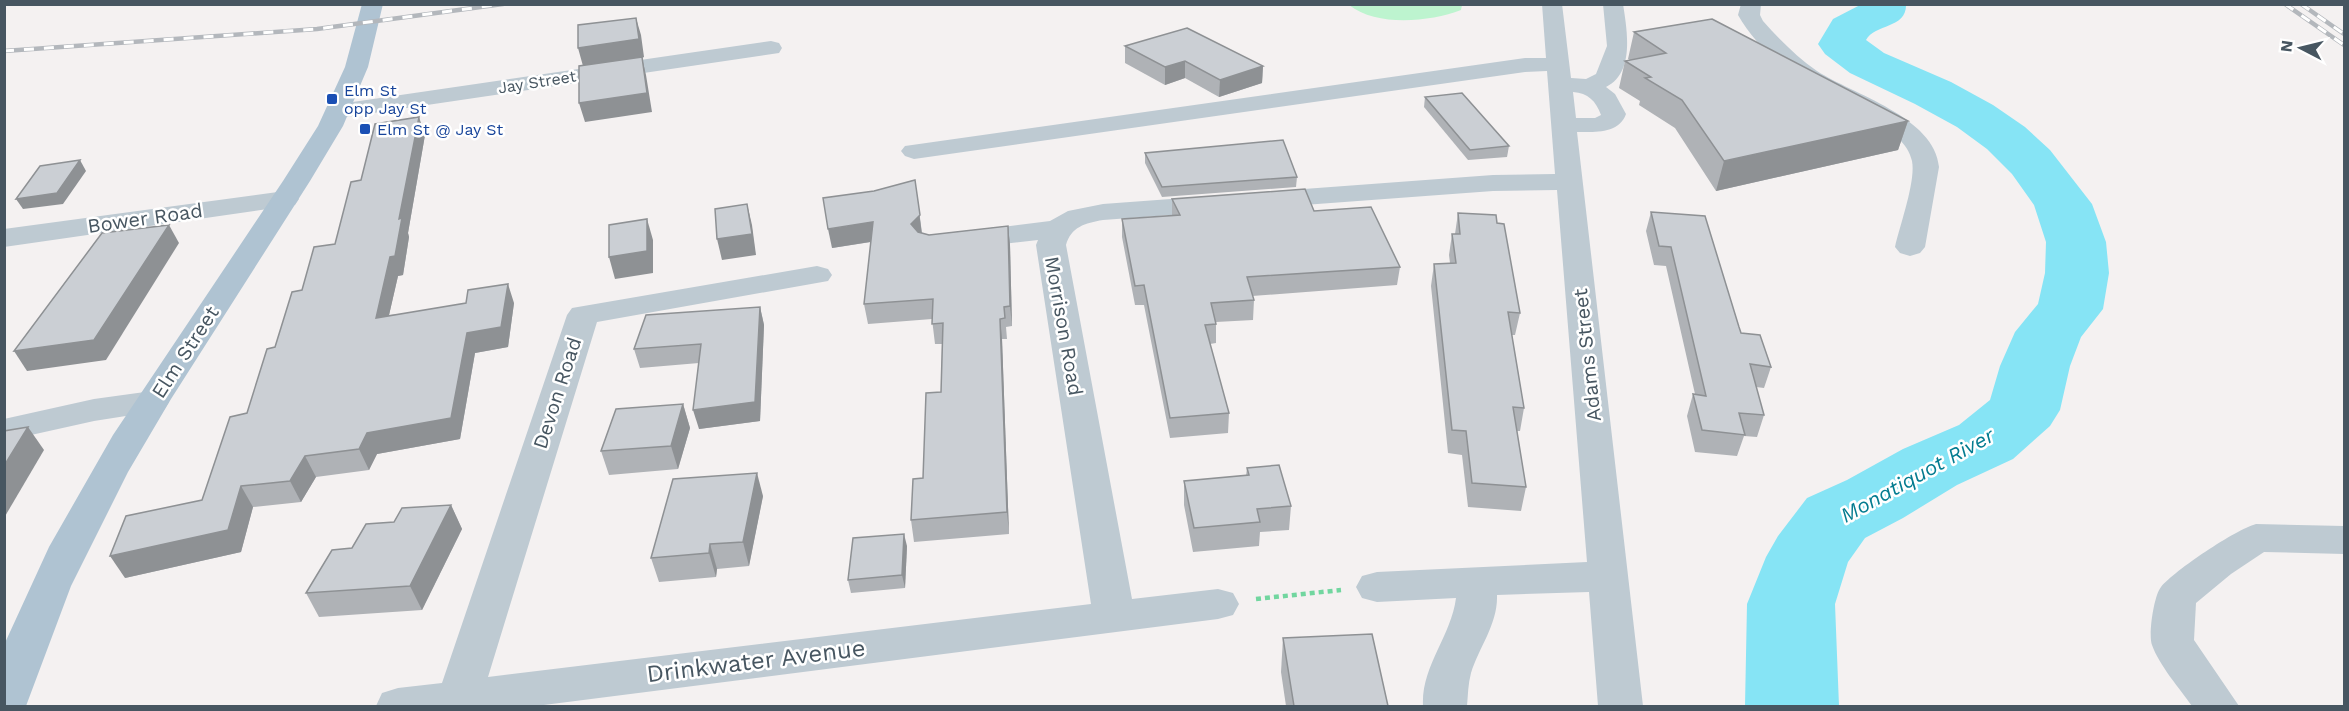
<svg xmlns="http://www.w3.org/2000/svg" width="2349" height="711" font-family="'Work Sans',sans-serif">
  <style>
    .green { fill: #bdf4cf }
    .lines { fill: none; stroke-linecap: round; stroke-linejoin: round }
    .river { fill: #86e4f5; fill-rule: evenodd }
    .path { stroke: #71d69f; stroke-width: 4.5; stroke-dasharray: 5 4; stroke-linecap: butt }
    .minor { fill: #becad2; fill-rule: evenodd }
    .major { fill: #afc3d2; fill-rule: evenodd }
    .rail-casing { stroke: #b3b7bc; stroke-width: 4.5 }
    .rail { stroke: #fff; stroke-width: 3; stroke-dasharray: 10; stroke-linecap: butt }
    .wall { fill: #afb2b6 }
    .shaded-wall { fill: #8e9194 }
    .building { fill: #cbcfd4; stroke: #8e9194; stroke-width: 1.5 }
    .transit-dot { fill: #1a4fb4; stroke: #fff; stroke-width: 2 }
    .labels { text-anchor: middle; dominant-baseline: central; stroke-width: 5; stroke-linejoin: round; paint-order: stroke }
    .far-street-label { font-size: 16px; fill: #475661; stroke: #fff }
    .far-transit-label { font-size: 16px; fill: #164399; stroke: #fff; text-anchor: start }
    .street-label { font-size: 20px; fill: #475661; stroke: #fff }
    .water-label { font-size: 21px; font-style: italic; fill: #047c90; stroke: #fff }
    .near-street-label { font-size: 24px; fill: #475661; stroke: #fff }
  </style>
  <rect width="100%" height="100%" fill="#f4f1f1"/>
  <path class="green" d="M1349 5 1462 4V5L1461 10C1429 22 1377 27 1349 5Z"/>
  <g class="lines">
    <path class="river" d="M1862 4H1906C1907 29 1875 23 1866 40L1884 53 1951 82 1993 105 2025 127 2050 150 2092 204 2106 242 2109 273 2103 309 2081 337 2070 366 2060 410 2050 426 2013 459 1957 485 1903 518 1865 538 1848 562 1835 604 1839 706H1745L1747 604 1766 557 1778 536 1807 498 1847 480 1903 449 1959 425 1990 400 2000 366 2015 332 2038 304 2045 273 2046 242 2034 205 2012 174 1987 149 1957 127 1915 104 1850 73 1825 54 1818 44 1833 19Z"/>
    <path class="path" d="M1256 599 1341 590"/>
    <g class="minor">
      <path d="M1542 4H1562L1571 78 1586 79 1596 74 1607 46 1603 4H1623C1627 30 1635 73 1606 87L1615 94 1626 114C1619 134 1595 132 1577 132L1643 706H1598L1589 592 1497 595C1498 624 1479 647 1471 673 1468 684 1468 695 1467 706H1423C1421 666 1451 637 1456 598L1377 602 1362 598 1356 587 1362 576 1377 572 1587 562 1557 190 1493 191 1103 220C1085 223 1071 227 1066 245L1132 599 1218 589 1233 593 1239 604 1233 615 1218 619 536 706H376L382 693 398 688 442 683 567 315 572 308 817 266 828 269 832 275 828 281 597 322 488 677 1091 604 1036 245 1038 240 966 248 956 245 952 239 956 233 1050 221 1068 211 1103 204 1493 175 1555 174 1547 71 1525 72 914 159 905 156 901 151 905 146 1525 58H1546ZM1573 92C1588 93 1596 101 1601 115L1595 118H1576Z"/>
      <path d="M1741 4H1761L1760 15 1763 21C1779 39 1797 57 1817 71 1852 94 1935 117 1939 167L1925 247 1920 253 1910 256 1900 253 1895 247C1900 225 1916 181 1912 161 1906 125 1830 100 1802 81 1778 65 1752 40 1738 15Z"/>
      <path d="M771 41 779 43 782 48 779 53 339 118 330 116 327 111 330 106 339 104Z"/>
      <path d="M285 191 295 193 299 199 295 205 4 247V229Z"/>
      <path d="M152 391 164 394 169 402 164 410 94 421 4 441V419L94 399Z"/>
      <path d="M2256 524 2344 526V554L2264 552 2231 574 2196 603 2194 640 2239 706H2192C2180 689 2159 665 2152 645 2148 635 2154 595 2161 587 2175 570 2235 530 2256 524Z"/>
    </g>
    <path class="major" d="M362 4H383L368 67 343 126 310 181 171 399 128 472 71 586 26 706H4V645L49 547 113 435 283 181 318 126 345 67Z"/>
    <defs>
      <g id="rail">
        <path d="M2285 4 2344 45"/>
        <path d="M2301 4 2344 34"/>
        <path d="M4 51 317 29 503 4"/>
      </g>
    </defs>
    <use href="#rail" class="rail-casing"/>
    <use href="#rail" class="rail"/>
  </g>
  <g class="wall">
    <path d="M1634 32 1908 121 1898 150 1716 191 1675 128 1639 105 1640 101 1619 88 1625 61 1630 60 1628 59Z"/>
    <path d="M1125 46 1263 66 1262 83 1219 97 1185 78 1165 85 1125 63Z"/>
    <path d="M1425 97 1509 146 1507 157 1468 160 1424 107Z"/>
    <path d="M425 135 408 233 409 237 403 275 398 276 389 315 514 303 508 347 475 353 460 439 377 454 369 470 316 477 301 502 253 507 241 552 125 578 202 500 247 413 275 347 302 290 335 244Z"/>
    <path d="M1145 153 1297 177 1296 187 1162 197 1145 163Z"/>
    <path d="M915 180 922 233 929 235 1008 226 1010 245 1012 326 1006 327 1007 339H1002L1009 534 914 542 911 520 923 478 941 392 942 344H935L932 319 868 324 864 304 871 242 832 248 874 191Z"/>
    <path d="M1172 199 1314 211 1400 267 1397 285 1252 296 1254 300 1253 320 1216 322V343L1210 344 1229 413 1228 433 1170 438 1144 305H1135L1122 237V219L1172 216Z"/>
    <path d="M1651 212 1739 327 1741 333 1771 367 1764 388 1756 387 1764 415 1757 437 1744 436 1737 456 1695 452 1687 416 1693 394H1695L1666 266 1654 265 1646 231Z"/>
    <path d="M1458 213 1497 223 1520 313 1515 335H1512L1524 408 1520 431H1517L1526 487 1521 511 1468 507 1462 455 1448 453 1431 286 1434 264 1450 263 1449 255 1452 234H1455Z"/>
    <path d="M760 307 764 325 760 421 699 429V363L640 368 634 349Z"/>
    <path d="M683 404 690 428 678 469 609 475 601 451Z"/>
    <path d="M1247 468 1291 506 1289 530 1260 532 1259 546 1193 552 1184 505V481L1246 476Z"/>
    <path d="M763 496 749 566 717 569 716 577 659 582 651 558Z"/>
    <path d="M451 505 462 529 422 610 319 617 306 593 352 548 394 522Z"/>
    <path d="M907 546 905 588 851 593 848 580Z"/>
    <path d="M1283 638 1388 706H1286L1281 672Z"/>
  </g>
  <g class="shaded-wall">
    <path d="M636 18 641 35 644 57 642 58 646 75 652 112 585 122 579 103 583 66 578 48Z"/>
    <path d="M1185 61V78L1165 85V67Z"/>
    <path d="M1263 66 1262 83 1219 97 1220 80Z"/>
    <path d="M419 117 425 135 408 233 409 237 403 275 398 276 384 337 376 318 399 219Z"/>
    <path d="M1908 121 1898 150 1716 191 1724 161Z"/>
    <path d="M80 160 86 171 63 204 23 209 16 199Z"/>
    <path d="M915 180 922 235 914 243 911 224Z"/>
    <path d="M747 204 752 225 756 255 722 260 717 239Z"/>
    <path d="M647 219 653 240V273L615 279 609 257Z"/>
    <path d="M873 222 876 241 832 248 828 229Z"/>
    <path d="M169 225 179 243 106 360 27 371 14 351Z"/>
    <path d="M1008 226 1010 245 1012 326 1010 306Z"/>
    <path d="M508 284 514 303 508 347 475 353 460 439 377 454 369 470 359 449 367 433 467 333Z"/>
    <path d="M760 307 764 325 760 421 699 429 693 410Z"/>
    <path d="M1000 319 1002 339 1009 534 1007 512Z"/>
    <path d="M683 404 690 428 678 469 671 446Z"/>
    <path d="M28 427 44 450 4 518V466Z"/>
    <path d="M305 456 316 477 301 502 290 481Z"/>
    <path d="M757 473 763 496 749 566 743 542Z"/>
    <path d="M241 486 253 507 241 552 125 578 110 556Z"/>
    <path d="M451 505 462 529 422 610 410 586Z"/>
    <path d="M904 534 907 546 905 588 902 575Z"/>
    <path d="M710 544 717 569 716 577 709 553Z"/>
  </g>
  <g class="building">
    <path d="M636 18 639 39 578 48V25Z"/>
    <path d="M1712 19 1908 121 1724 161 1682 100 1645 78 1651 77 1625 61 1666 53 1634 32Z"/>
    <path d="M1187 28 1263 66 1220 80 1185 61 1165 67 1125 46Z"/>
    <path d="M642 57 647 93 579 103V66Z"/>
    <path d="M1462 93 1509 146 1470 150 1425 97Z"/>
    <path d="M419 117 399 219 402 218 395 256 390 257 376 318 466 303 468 290 508 284 501 327 467 333 451 418 367 433 359 449 305 456 290 481 241 486 228 530 110 556 126 516 202 500 230 417 247 413 267 349 275 347 292 292 302 290 314 247 335 244 351 182 361 180 375 124Z"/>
    <path d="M1283 140 1297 177 1162 187 1145 153Z"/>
    <path d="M80 160 57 193 16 199 40 166Z"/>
    <path d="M915 180 920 215 911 224 918 232 929 235 1008 226 1010 306 1004 307 1005 318 1000 319 1007 512 911 520 913 479 923 478 926 393 941 392 943 323 932 324 933 299 864 304 873 222 828 229 823 198 874 191Z"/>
    <path d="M1305 189 1314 211 1371 207 1400 267 1247 277 1254 300 1211 303 1216 324 1205 325 1229 413 1170 418 1144 285 1135 286 1122 219 1180 215 1172 199Z"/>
    <path d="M747 204 752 234 717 239 715 209Z"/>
    <path d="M1651 212 1705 216 1739 327 1741 333 1760 335 1771 367 1750 364 1764 415 1739 413 1745 435 1702 430 1693 394 1706 396 1671 247 1659 246Z"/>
    <path d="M1458 213 1496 215 1497 223 1504 224 1520 313 1508 312 1524 408 1513 407 1526 487 1472 483 1466 431 1452 430 1434 264 1456 263 1452 234H1460Z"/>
    <path d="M647 219V251L609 257V225Z"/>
    <path d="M169 225 94 340 14 351 102 233Z"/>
    <path d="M760 307 755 402 693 410 701 344 634 349 646 315Z"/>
    <path d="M683 404 671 446 601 451 616 409Z"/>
    <path d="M28 427 4 466V431Z"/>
    <path d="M1279 465 1291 506 1257 509 1260 522 1194 528 1184 481 1249 475 1247 468Z"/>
    <path d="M757 473 743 542 710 544 709 553 651 558 673 479Z"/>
    <path d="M451 505 410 586 306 593 332 550 352 548 366 524 394 522 402 508Z"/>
    <path d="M904 534 902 575 848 580 853 538Z"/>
    <path d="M1372 634 1388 706H1294L1283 638Z"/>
  </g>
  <g class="transit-dot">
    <rect x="326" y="93" width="12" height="12" rx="3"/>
    <rect x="359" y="123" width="12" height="12" rx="3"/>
  </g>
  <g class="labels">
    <g class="far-street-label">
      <text transform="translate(537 82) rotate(-9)">Jay Street</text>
    </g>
    <g class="far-transit-label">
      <text x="344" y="90">Elm St<tspan x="344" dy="18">opp Jay St</tspan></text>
      <text x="377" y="129">Elm St @ Jay St</text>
    </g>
    <g class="street-label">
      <text transform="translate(145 218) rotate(-8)">Bower Road</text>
      <text transform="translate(1064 326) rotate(80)">Morrison Road</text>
      <text transform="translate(185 352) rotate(-57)">Elm Street</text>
      <text transform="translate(1587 355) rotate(-96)">Adams Street</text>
      <text transform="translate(557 393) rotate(-72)">Devon Road</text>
    </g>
    <g class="water-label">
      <text transform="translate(1917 475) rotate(-29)">Monatiquot River</text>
    </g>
    <g class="near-street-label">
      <text transform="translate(756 661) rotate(-7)">Drinkwater Avenue</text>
    </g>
  </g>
  <rect width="2349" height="711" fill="none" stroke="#475661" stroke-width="12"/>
  <g transform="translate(2301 48) rotate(277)" stroke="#ffffff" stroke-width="4.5" paint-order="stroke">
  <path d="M0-4.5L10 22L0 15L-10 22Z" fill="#475661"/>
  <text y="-9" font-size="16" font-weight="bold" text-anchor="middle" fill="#475661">N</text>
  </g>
</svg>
